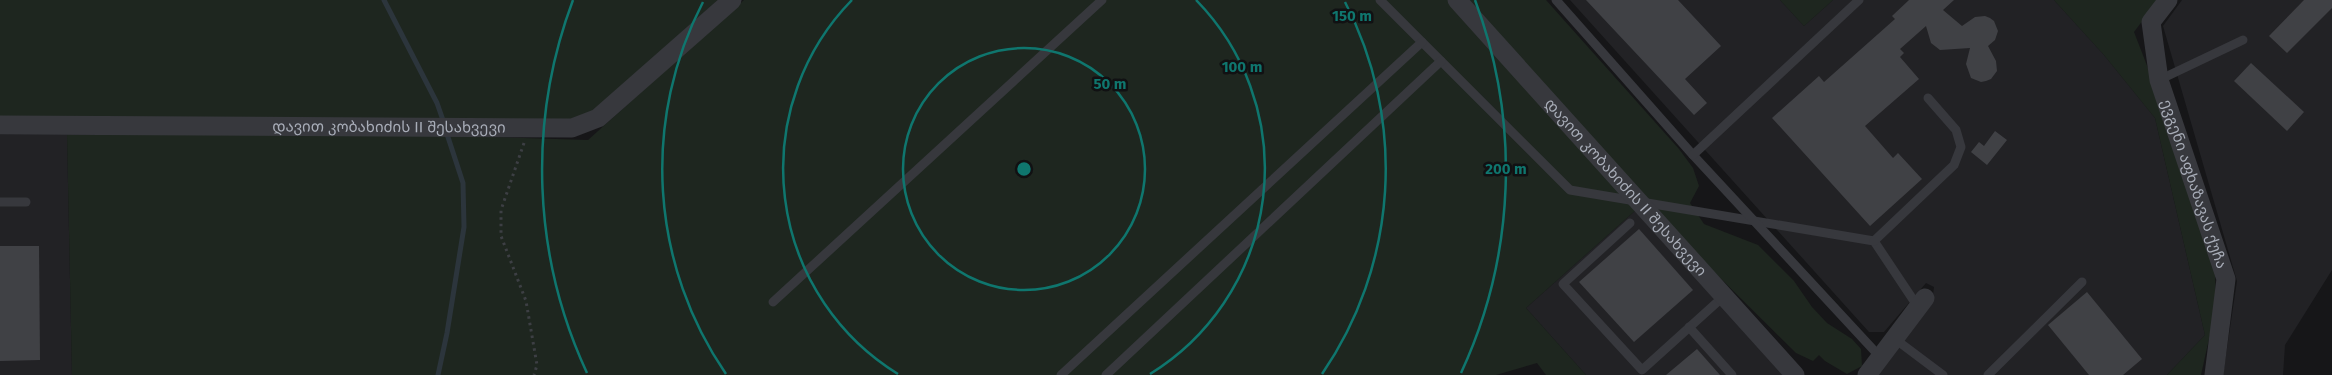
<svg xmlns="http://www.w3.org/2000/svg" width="2332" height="375" font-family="'Fira Sans','Noto Sans Georgian',sans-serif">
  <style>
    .built { fill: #222225 }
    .green { fill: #1e261f }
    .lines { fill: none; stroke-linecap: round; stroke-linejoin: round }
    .stream { stroke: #2c353c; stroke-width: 5 }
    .building { fill: #404145 }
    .path { stroke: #3d3f44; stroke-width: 3; stroke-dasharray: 2.5 4; stroke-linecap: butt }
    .lane { stroke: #37383d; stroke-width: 9 }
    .street { stroke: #37383d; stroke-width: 19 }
    .ring { fill: none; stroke: #0f766e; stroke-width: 2.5 }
    .labels { text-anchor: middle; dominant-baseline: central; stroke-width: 5; stroke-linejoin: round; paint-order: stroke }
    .street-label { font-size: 15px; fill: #a8adb8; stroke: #111113 }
    .centre { fill: #0f766e; stroke: #111113; stroke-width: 2.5 }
    .ring-label { font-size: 15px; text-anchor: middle; font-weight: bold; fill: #0f766e; stroke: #111113; stroke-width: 5; stroke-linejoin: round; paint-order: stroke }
  </style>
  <rect width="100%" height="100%" fill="#161618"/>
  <g class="built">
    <path d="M1570 0H1780L1804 26 1833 0H2054L2104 55 2155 118 2205 335 2167 375H1874L1932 303 1934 287 1926 283 1884 332H1869Z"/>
    <path d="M2182 0H2332V270L2285 345 2283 375H2223L2237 281 2163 26Z"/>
    <path d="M0 135H67L72 375H0Z"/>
    <path d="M1637 209 1786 375H1586L1526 308Z"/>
  </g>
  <g class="green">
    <path d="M0 0H718L593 112 569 123 0 116Z"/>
    <path d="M744 0H1448L1637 209 1526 308 1586 375H1546L1537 363 1496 375H72L67 135 323 134 485 125 491 137 588 140Z"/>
    <path d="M1467 0H1546L1679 149 1693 168 1699 186 1690 203 1704 224 1758 245 1794 281 1812 307 1827 323 1852 339 1861 349 1862 366 1847 374 1825 361 1819 355 1813 361 1796 353 1694 252Z"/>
    <path d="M1780 0H1833L1804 26Z"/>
    <path d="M2054 0H2158L2134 32 2175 138 2215 272 2216 307 2201 375H2167L2205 335 2155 118 2104 55Z"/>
  </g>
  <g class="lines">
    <g class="stream">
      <path d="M384 0 437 103 444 123"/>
      <path d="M438 375 447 333 464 227 463 183 446 131"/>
    </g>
  </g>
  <g class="building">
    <path d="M1586 0H1678L1721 46 1685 79 1707 103 1694 115Z"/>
    <path d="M1909 0H1954L1943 10 1962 26 1975 17 1985 16 1990 18 1994 21 1998 31 1995 40 1988 46 1996 61 1997 71 1991 79 1986 81 1981 82 1971 78 1966 64 1970 48 1940 50 1931 43 1926 26 1900 49 1904 53 1900 57 1919 79 1865 126 1893 158 1898 153 1922 179 1870 226 1772 118 1819 76 1824 82 1895 19 1892 16Z"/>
    <path d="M2304 0H2332V8L2287 53 2269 36Z"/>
    <path d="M2251 63 2304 112 2287 131 2234 81Z"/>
    <path d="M1995 131 2007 140 1987 165 1971 152 1979 142 1984 146Z"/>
    <path d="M1639 229 1693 290 1634 342 1579 282Z"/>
    <path d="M0 246H39L40 360 0 361Z"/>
    <path d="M2087 292 2142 359 2123 375H2089L2048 325Z"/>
    <path d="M1697 349 1720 375H1666Z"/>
  </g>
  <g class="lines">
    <path class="path" d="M524 143 501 210V236L526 301 537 365 534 375"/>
    <g class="lane">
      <path d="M1380 0 1570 190 1874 241 1918 307"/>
      <path d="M1556 0 1693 155 1881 358"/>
      <path d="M2159 80 2243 40"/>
      <path d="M1693 155 1859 0"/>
      <path d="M0 202H26"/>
      <path d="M1630 223 1563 284 1642 370 1724 296"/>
      <path d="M1874 241 1954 165 1961 147 1956 130 1928 98"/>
      <path d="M773 302 1102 0"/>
      <path d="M1689 327 1732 375"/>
      <path d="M1895 339 1943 375"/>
      <path d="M1061 375 1422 42"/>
      <path d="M1106 375 1441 61"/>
      <path d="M1988 375 2082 282"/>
    </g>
    <g class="street">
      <path id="s1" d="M1457 0 1795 375"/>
      <path id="s2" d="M2168 0 2151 22 2159 80 2226 279 2214 375"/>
      <path id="s3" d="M0 125 572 128 598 118 732 0"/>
      <path d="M1867 375 1925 298"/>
    </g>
  </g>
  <g class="ring">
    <circle cx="1024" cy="169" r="121"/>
    <path d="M898 374A241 241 0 0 1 852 0M1196 0A241 241 0 0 1 1150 374"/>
    <path d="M726 374A362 362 0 0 1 703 2M1345 2A362 362 0 0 1 1322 374"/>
    <path d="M587 373A482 482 0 0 1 573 0M1475 0A482 482 0 0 1 1461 373"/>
  </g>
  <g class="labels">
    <g class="street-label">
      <text stroke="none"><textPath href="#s3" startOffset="389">დავით კობახიძის II შესახვევი</textPath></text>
      <text stroke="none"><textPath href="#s2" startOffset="196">ევგენი აფხაზავას ქუჩა</textPath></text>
      <text stroke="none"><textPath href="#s1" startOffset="252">დავით კობახიძის II შესახვევი</textPath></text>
    </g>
  </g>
  <circle cx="1024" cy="169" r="8" class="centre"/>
  <g class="ring-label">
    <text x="1352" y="21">150 m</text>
    <text x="1242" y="72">100 m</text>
    <text x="1110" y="89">50 m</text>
    <text x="1506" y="174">200 m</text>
  </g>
</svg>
